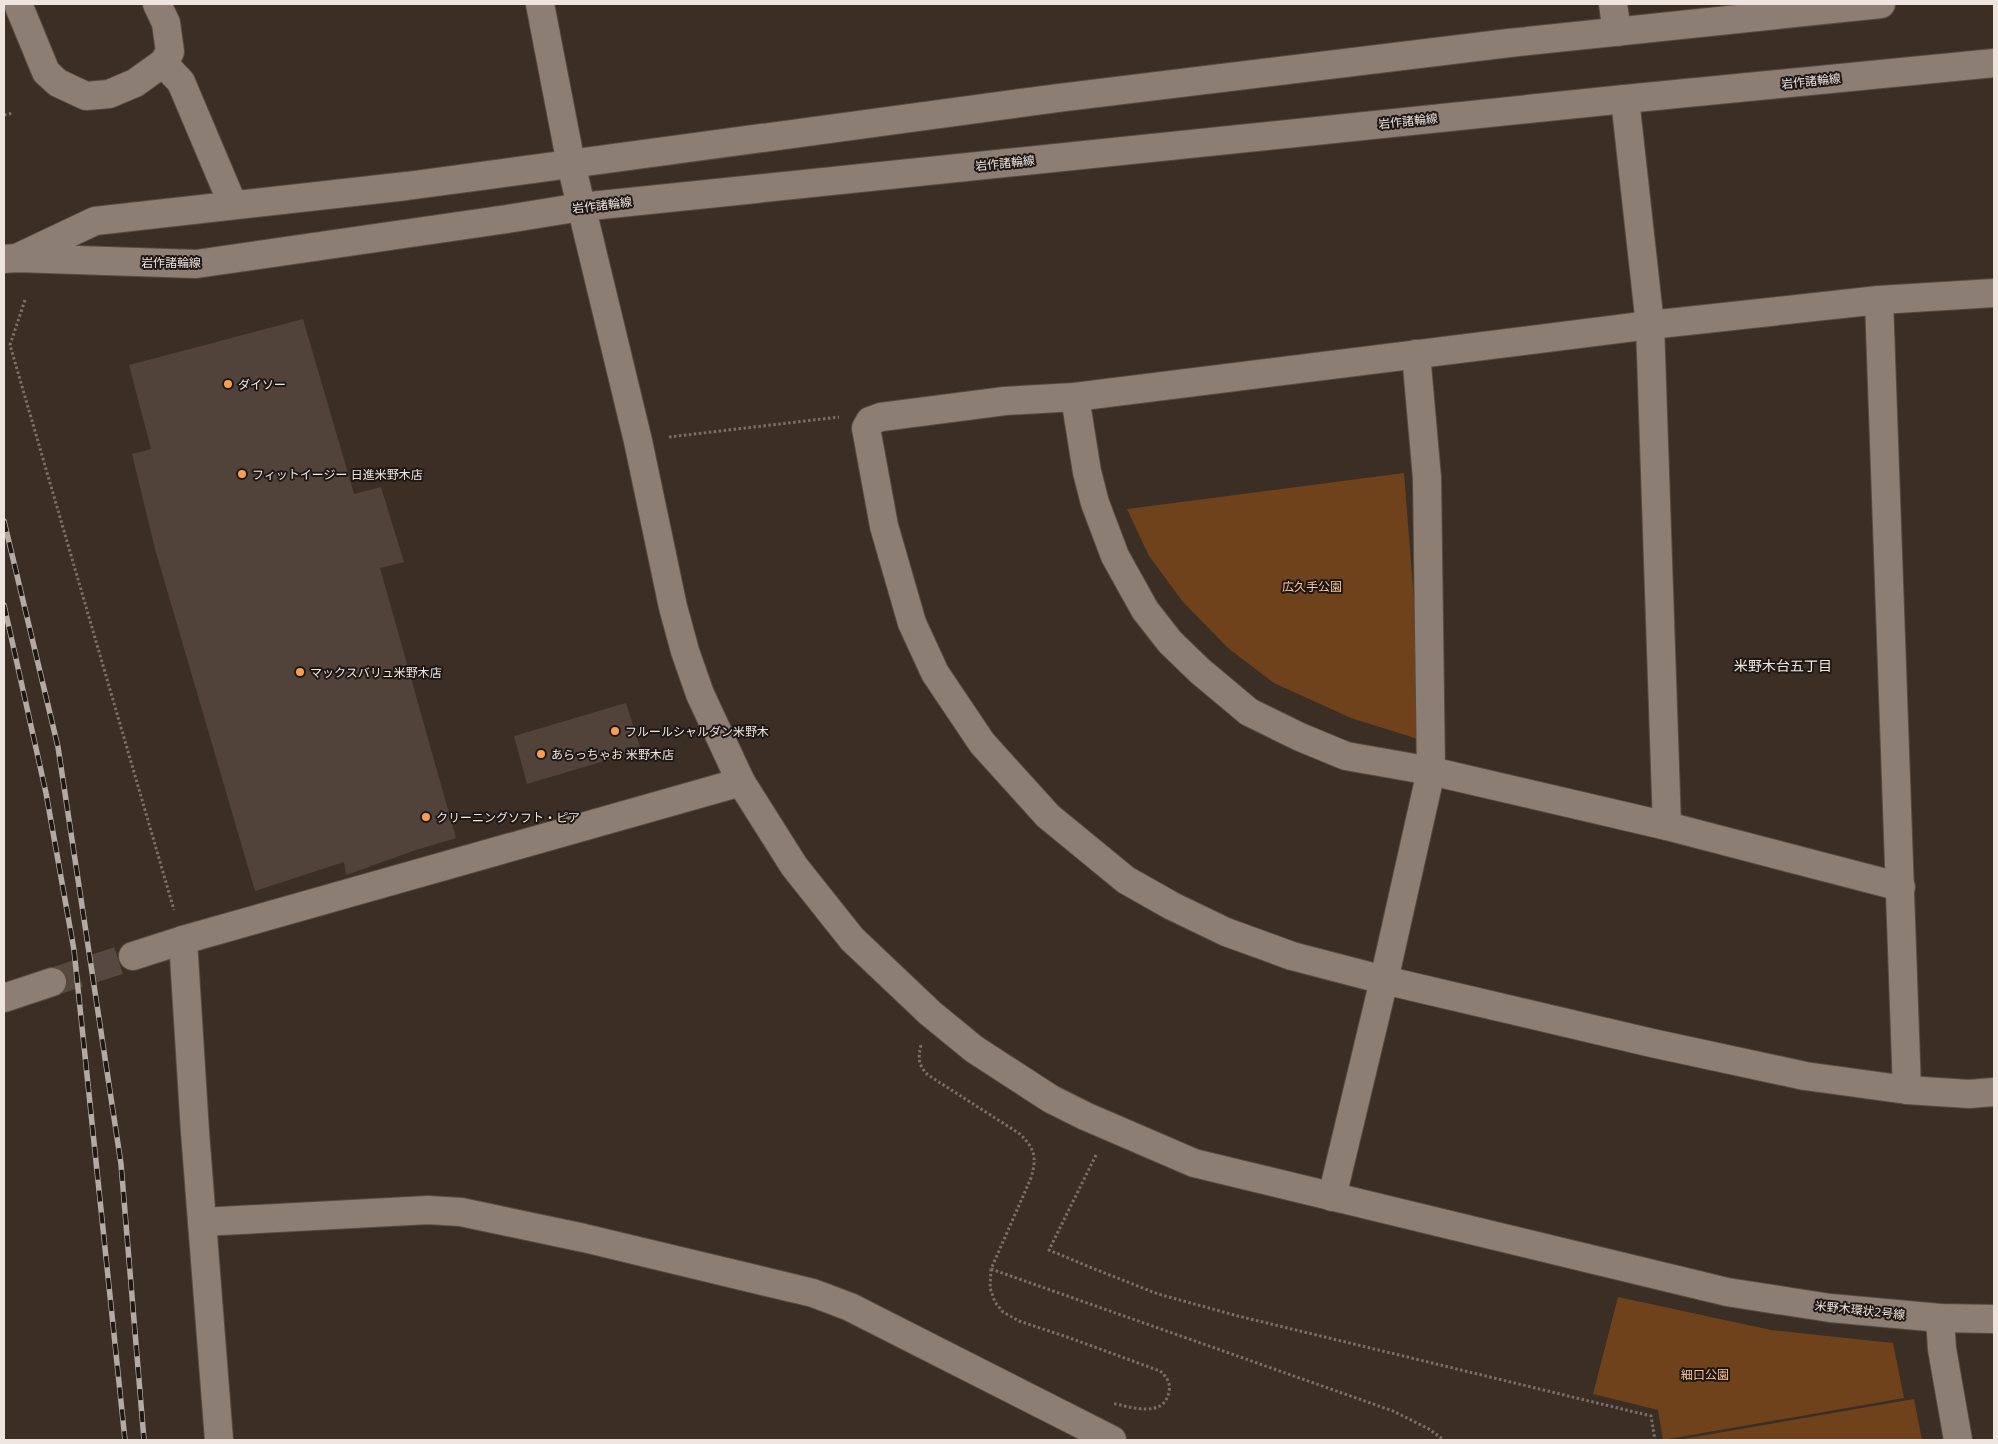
<svg xmlns="http://www.w3.org/2000/svg" width="1998" height="1444" font-family="'Open Sans','Noto Sans JP',sans-serif">
  <style>
    .green { fill: #6f421c }
    .building { fill: #51433a }
    .lines { fill: none; stroke-linecap: round; stroke-linejoin: round }
    .street-tunnel { stroke: #564941; stroke-width: 28; stroke-dasharray: 28 14; stroke-linecap: butt }
    .street-casing { stroke: #574c44; stroke-width: 30 }
    .secondary-casing { stroke: #574c44; stroke-width: 30 }
    .path { stroke: #7a6e66; stroke-width: 3; stroke-dasharray: 2.5 2.5; stroke-linecap: butt }
    .street { stroke: #8d7e73; stroke-width: 28 }
    .secondary { stroke: #8d7e73; stroke-width: 28 }
    .rail-casing { stroke: #b4aaa3; stroke-width: 5.5 }
    .rail { stroke: #1e1814; stroke-width: 4; stroke-dasharray: 11; stroke-linecap: butt }
    .poi-dot { fill: #fc9e52; stroke: #1e1814; stroke-width: 2 }
    .labels { text-anchor: middle; dominant-baseline: central; stroke-width: 4; stroke-linejoin: round; paint-order: stroke }
    .street-label { font-size: 12px; fill: #eee5df; stroke: #1e1814 }
    .poi-label { font-size: 12px; fill: #eee5df; stroke: #1e1814; text-anchor: start }
    .park-label { font-size: 12px; fill: #fdc399; stroke: #1e1814 }
    .neighbourhood-label { font-size: 14px; fill: #eee5df; stroke: #1e1814 }
  </style>
  <rect width="100%" height="100%" fill="#3b2e25"/>
  <g class="green">
    <path d="M1404 473 1424 728 1418 739 1351 718 1274 683 1228 648 1183 602 1149 556 1127 509Z"/>
    <path d="M1618 1297 1771 1330 1893 1343 1904 1398 1663 1440 1658 1410 1593 1394Z"/>
    <path d="M1914 1399 1922 1440H1677Z"/>
  </g>
  <g class="building">
    <path d="M303 319 354 494 381 487 404 562 380 568 456 838 413 851 346 875 344 862 255 891 155 549 132 454 151 449 129 365Z"/>
    <path d="M626 703 641 750 527 784 514 736Z"/>
  </g>
  <g class="lines">
    <path class="street-tunnel" d="M52 982 133 956"/>
    <defs>
      <g id="street">
        <path d="M18 4 46 72 58 83 86 96 109 94 135 83 163 63 170 52 166 23 157 4"/>
        <path d="M1613 4 1617 32"/>
        <path d="M163 63 181 82 233 205"/>
        <path d="M1625 99 1650 325 1667 826"/>
        <path d="M1994 293 1879 300 1650 325 1075 397 1005 401 881 417 870 421 866 428 884 526 912 623 935 673 982 743 1048 816 1126 880 1172 906 1226 932 1292 956 1384 980 1652 1043 1805 1076 1907 1090 1969 1094 1994 1092"/>
        <path d="M1879 300 1907 1090"/>
        <path d="M1075 397 1087 472 1095 503 1115 556 1145 610 1170 642 1200 671 1249 712 1300 737 1346 756 1431 771 1667 826 1901 887"/>
        <path d="M133 956 183 940 741 782"/>
        <path d="M4 998 52 982"/>
        <path d="M1332 1197 1384 980 1431 771 1427 478 1416 354"/>
        <path d="M202 1222 428 1210 461 1212 584 1238 813 1293 850 1307 1112 1440"/>
        <path d="M1940 1318 1942 1349 1958 1440"/>
      </g>
      <g id="secondary">
        <path d="M540 4 571 164 638 441 673 607 685 651 700 694 741 782 794 866 852 939 930 1013 974 1049 1051 1099 1085 1116 1194 1163 1727 1292 1830 1308 1940 1318 1994 1319"/>
        <path d="M21 256 95 221 407 186 1058 98 1509 43 1881 4"/>
        <path d="M4 259 17 258 196 264 507 219 581 207 1625 99 1994 63"/>
        <path d="M183 940 195 1132 219 1440"/>
      </g>
    </defs>
    <use href="#street" class="street-casing"/>
    <use href="#secondary" class="secondary-casing"/>
    <g class="path">
      <path d="M4 115 13 113"/>
      <path d="M25 300 10 345 174 910"/>
      <path d="M669 437 839 417"/>
      <path d="M921 1045C918 1058 918 1065 928 1075L1020 1134C1035 1149 1037 1157 1031 1178L991 1269 990 1288 995 1302 1003 1312 1019 1321 1070 1338 1160 1371C1166 1376 1171 1383 1169 1391 1165 1419 1130 1407 1112 1403"/>
      <path d="M1096 1155 1049 1250 1092 1268 1158 1294 1238 1316 1651 1416 1655 1440"/>
      <path d="M991 1269 1393 1411 1429 1429 1444 1440"/>
    </g>
    <use href="#street" class="street"/>
    <use href="#secondary" class="secondary"/>
    <defs>
      <g id="rail">
        <path d="M4 521 58 747 121 1164 144 1440"/>
        <path d="M4 605 46 793 74 950 125 1440"/>
      </g>
    </defs>
    <use href="#rail" class="rail-casing"/>
    <use href="#rail" class="rail"/>
  </g>
  <g class="poi-dot">
    <circle cx="228" cy="384" r="5"/>
    <circle cx="242" cy="474" r="5"/>
    <circle cx="300" cy="672" r="5"/>
    <circle cx="615" cy="731" r="5"/>
    <circle cx="541" cy="754" r="5"/>
    <circle cx="426" cy="817" r="5"/>
  </g>
  <g class="labels">
    <g class="street-label">
      <text transform="translate(1811 81) rotate(-6)">岩作諸輪線</text>
      <text transform="translate(1408 121) rotate(-6)">岩作諸輪線</text>
      <text transform="translate(1005 163) rotate(-6)">岩作諸輪線</text>
      <text transform="translate(602 205) rotate(-7)">岩作諸輪線</text>
      <text x="171" y="262">岩作諸輪線</text>
      <text transform="translate(1860 1310) rotate(6)">米野木環状2号線</text>
    </g>
    <g class="poi-label">
      <text x="238" y="384">ダイソー</text>
      <text x="252" y="474">フィットイージー 日進米野木店</text>
      <text x="310" y="672">マックスバリュ米野木店</text>
      <text x="625" y="731">フルールシャルダン米野木</text>
      <text x="551" y="754">あらっちゃお 米野木店</text>
      <text x="436" y="817">クリーニングソフト・ピア</text>
    </g>
    <g class="park-label">
      <text x="1312" y="586">広久手公園</text>
      <text x="1705" y="1374">細口公園</text>
    </g>
    <g class="neighbourhood-label">
      <text x="1783" y="665">米野木台五丁目</text>
    </g>
  </g>
  <rect width="1998" height="1444" fill="none" stroke="#eee5df" stroke-width="10"/>
</svg>
